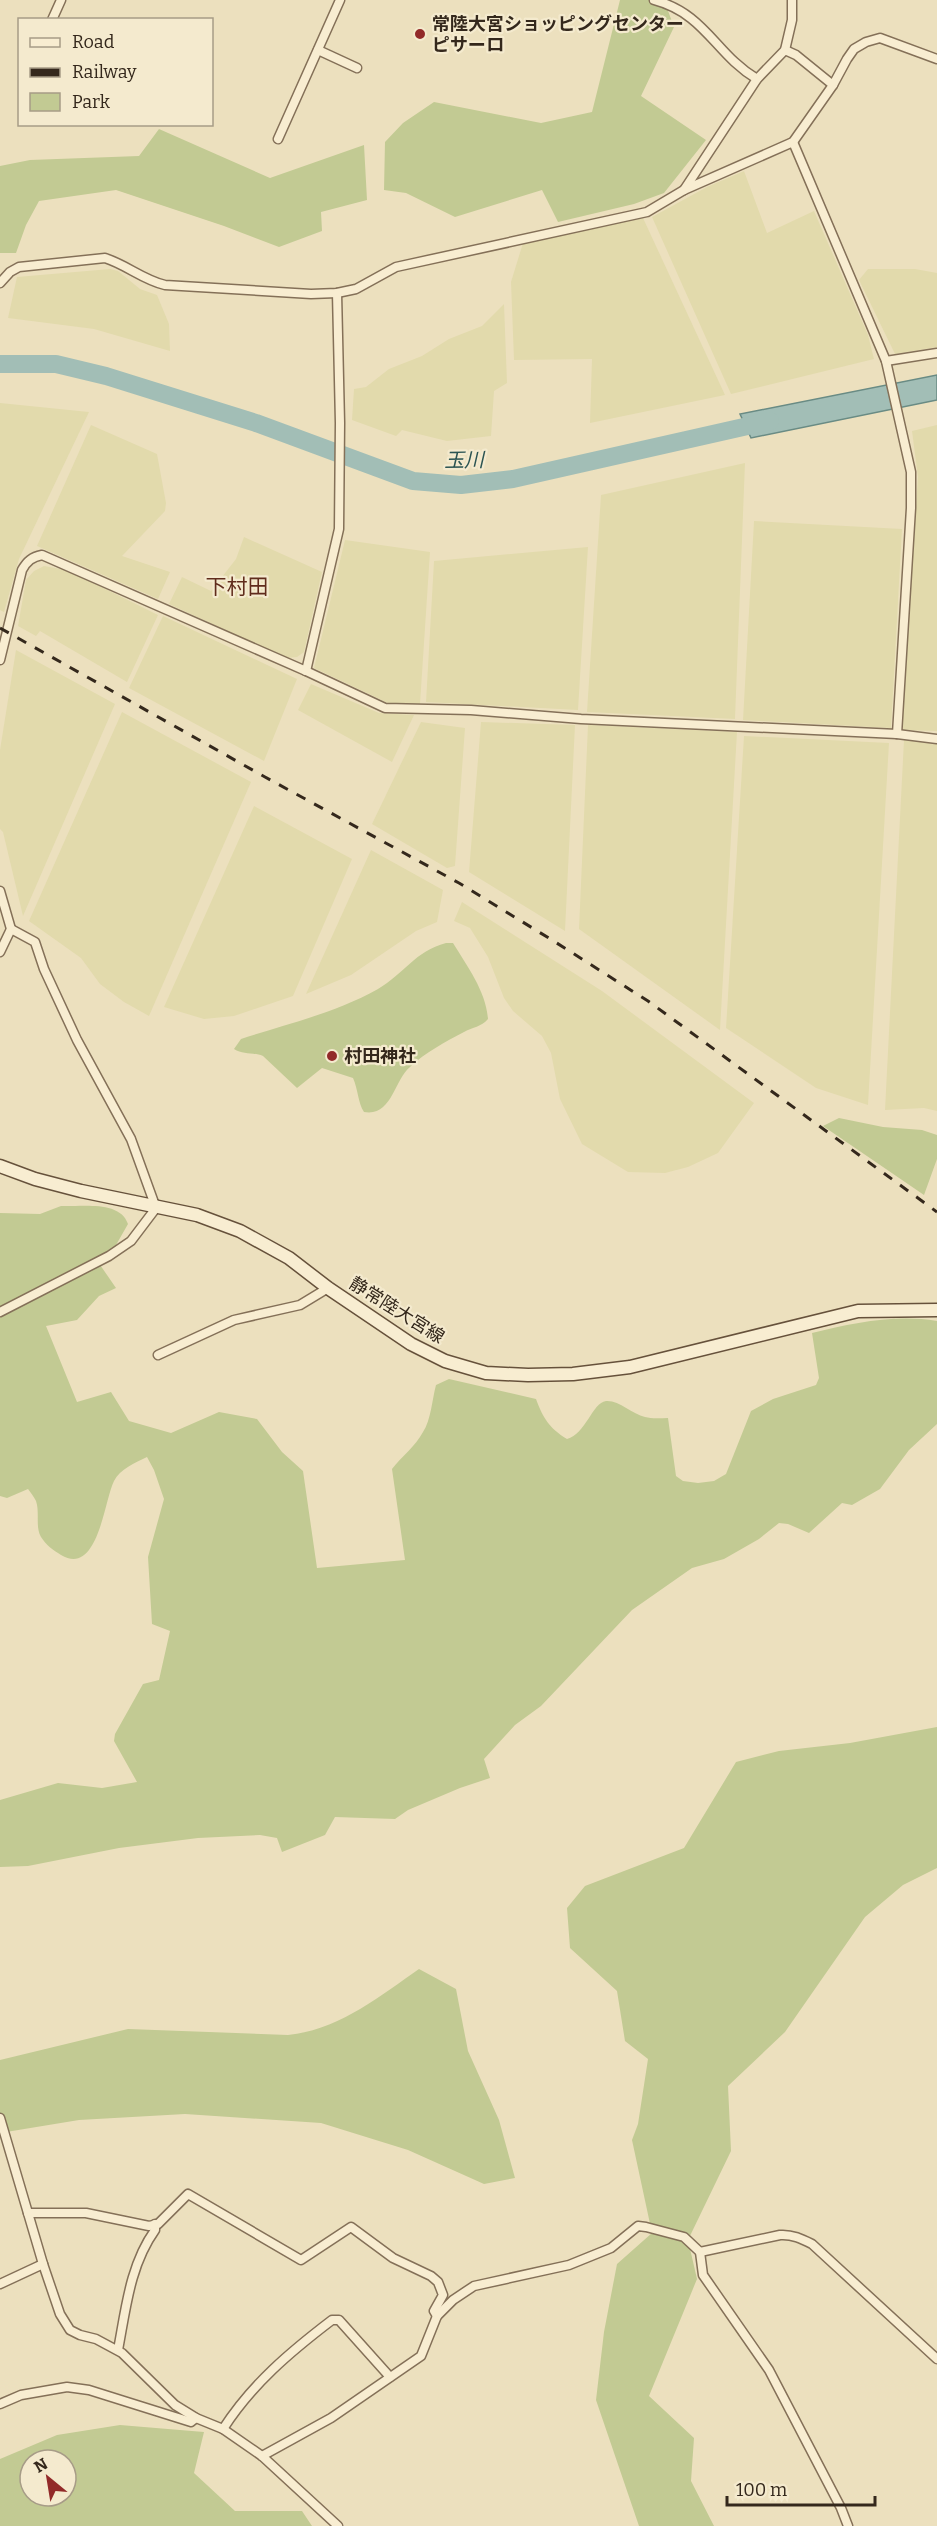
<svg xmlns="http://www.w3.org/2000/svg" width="937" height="2526" font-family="Bitter,'Noto Sans JP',serif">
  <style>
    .farmland { fill: #e2daac }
    .green { fill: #c2ca93; fill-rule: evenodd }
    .water { fill: #a2beb6; stroke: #698b84; stroke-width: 1.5 }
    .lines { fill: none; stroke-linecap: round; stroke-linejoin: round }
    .river { stroke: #a2beb6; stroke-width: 18 }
    .street-casing { stroke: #847058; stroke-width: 11 }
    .secondary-casing { stroke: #66513b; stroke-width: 15 }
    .street { stroke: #f8edd1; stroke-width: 8 }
    .secondary { stroke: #f8edd1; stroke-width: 12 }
    .rail { stroke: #34281c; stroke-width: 3; stroke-dasharray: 10 10; stroke-linecap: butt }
    .poi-dot { fill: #922a29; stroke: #f4eace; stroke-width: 2 }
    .labels { text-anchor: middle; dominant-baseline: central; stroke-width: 4.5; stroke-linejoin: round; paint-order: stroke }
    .poi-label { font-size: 18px; font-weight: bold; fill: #34281c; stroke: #f4eace; text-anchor: start }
    .street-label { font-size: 18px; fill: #34281c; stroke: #f4eace }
    .water-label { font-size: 20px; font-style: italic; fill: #2b5452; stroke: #f4eace }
    .quarter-label { font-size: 21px; fill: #602c1c; stroke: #f4eace }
  </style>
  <rect width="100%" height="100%" fill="#ece0be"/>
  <g class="farmland">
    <path d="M744 171 767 233 814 211 868 335 874 359 731 394 652 217 707 187Z"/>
    <path d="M643 218 725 395 590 423 592 359 514 360 511 282 523 243Z"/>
    <path d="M110 269 118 271 140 289 157 295 169 324 170 351 94 329 8 318 17 277Z"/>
    <path d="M868 269H915L937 273V347L895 354 859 280Z"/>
    <path d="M504 304 507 383 494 391 491 436 447 441 402 430 396 436 352 420 354 389 366 387 389 369 422 356 449 339 482 326Z"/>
    <path d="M0 403 89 412 19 559 4 612 0 610Z"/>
    <path d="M91 425 157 454 166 503 165 511 122 556 170 572 158 599 37 546Z"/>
    <path d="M937 425V731L901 730 918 477 912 431Z"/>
    <path d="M745 463 735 719 587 712 601 495Z"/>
    <path d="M754 521 902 529 891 728 743 720Z"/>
    <path d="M244 537 322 572 304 652 297 657 286 658 169 604 182 577 211 591 236 559Z"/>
    <path d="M345 540 430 552 420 704H390L314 668Z"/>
    <path d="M588 547 578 710 426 702 434 561Z"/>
    <path d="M44 566 67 570 158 615 127 682 40 631 36 636 18 626 26 580 34 571Z"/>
    <path d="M163 616 297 679 264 761 129 688Z"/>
    <path d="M16 650 115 704 23 916 3 832 0 829V750Z"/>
    <path d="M311 684 379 713 414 715 392 762 298 710Z"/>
    <path d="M122 712 251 782 149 1016 124 1002 100 984 81 958 29 921Z"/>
    <path d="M421 722 465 728 455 866 447 868 372 824Z"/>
    <path d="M481 722 575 725 565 931 469 872Z"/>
    <path d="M588 725 737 732 720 1030 579 929Z"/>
    <path d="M744 736 889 743 868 1105 816 1088 726 1028Z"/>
    <path d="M904 740 937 742V1111L924 1108 885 1110Z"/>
    <path d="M254 806 352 859 293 996 234 1016 204 1019 164 1007Z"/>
    <path d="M371 850 443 890 437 922 416 931 351 975 306 994Z"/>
    <path d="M462 902 602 991 754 1103 718 1153 688 1167 665 1173 628 1172 582 1144 560 1099 551 1053 542 1036 513 1011 504 998 488 957 470 928 454 921Z"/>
  </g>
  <g class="green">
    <path d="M620 0H664L674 27 641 96 706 140 664 193 634 204 558 222 542 190 455 217 406 193 384 190 385 142 403 123 434 102 541 123 592 112Z"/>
    <path d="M159 129 270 178 364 145 367 200 321 212 322 231 279 247 224 226 116 190 39 201 26 225 16 253H0V166L30 160 139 156Z"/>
    <path d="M446 943H453C467 966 486 991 488 1019 481 1027 473 1027 464 1032 445 1042 426 1052 410 1067 394 1080 392 1117 364 1112 358 1103 358 1089 353 1078L322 1068 297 1088 263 1056C253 1052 243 1055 234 1049L241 1039C287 1024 335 1013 378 989 404 974 415 951 446 943Z"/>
    <path d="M839 1118 883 1127 922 1130 937 1135V1159L924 1195 823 1126Z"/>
    <path d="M61 1206C81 1207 120 1200 128 1224L116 1245 96 1259 116 1288 99 1296 77 1320 46 1326 77 1402 111 1392 129 1421 171 1433 219 1412 257 1419 282 1452 303 1471 317 1568 405 1560 392 1469C402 1456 415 1447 423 1432 431 1420 432 1400 436 1385L449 1379 536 1399C543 1418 549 1428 567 1439 586 1434 592 1403 606 1401 619 1400 632 1414 645 1417 652 1419 661 1418 668 1418L676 1476 683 1481 698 1483 714 1481 726 1474 751 1411 773 1399 816 1385 819 1378 812 1333C853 1323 895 1314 937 1321V1424L909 1450 880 1489 852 1505 842 1503 809 1533 788 1524 779 1523 759 1539 724 1559 692 1568 632 1610 541 1706 515 1725 484 1759 490 1778 460 1788 408 1810 395 1819 335 1817 325 1835 282 1852 277 1838 260 1835 198 1838 119 1848 28 1866 0 1867V1800L58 1783 102 1788 137 1782 114 1741 115 1734 143 1684 159 1680 170 1631 152 1624 148 1557 164 1499 154 1470 147 1457C135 1463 120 1469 114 1481 104 1501 98 1577 61 1555 53 1550 46 1545 41 1537 35 1527 40 1512 36 1501 34 1497 31 1493 28 1489L7 1498 0 1496V1213L40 1214Z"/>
    <path d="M937 1727V1868L903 1885 865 1917 785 2032 728 2086 731 2151 688 2240 697 2279 649 2396 694 2438 691 2481 714 2526H639L596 2400 604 2332 617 2264 652 2233 632 2140 638 2124 648 2059 625 2041 617 1991 570 1948 567 1908 585 1886 684 1848 736 1762 779 1751 850 1743Z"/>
    <path d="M419 1969 456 1989 468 2051 499 2120 515 2178 484 2184 408 2150 321 2123 185 2114 79 2120 0 2133V2060L128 2029 288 2035C338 2030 379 1997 419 1969Z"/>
    <path d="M120 2425 204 2432 194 2473 235 2511H302L312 2526H0V2459L57 2435ZM30 2460H66V2496H30Z"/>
  </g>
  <path class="water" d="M937 375V400L751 438 740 414Z"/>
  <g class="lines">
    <path class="river" d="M0 364H56L106 376 256 423 413 481 461 485 513 479 770 421"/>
    <defs>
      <g id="street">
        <path d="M654 0C706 14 715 54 757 79"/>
        <path d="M52 20 61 0"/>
        <path d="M318 50 357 68"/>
        <path d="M785 50 792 20V0"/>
        <path d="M278 139 340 0"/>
        <path d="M793 142 886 361 911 472V508L897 734"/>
        <path d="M684 190 757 79 785 50 796 55 833 85"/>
        <path d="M0 283 10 272 19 267 105 258C127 265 143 280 165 285L311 294 337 293 356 289 396 267 647 212 684 190 793 142 833 85 847 59 854 49 866 42 880 38 937 59"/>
        <path d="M886 361 937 353"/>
        <path d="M0 660 22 570C27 561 32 557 42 555L306 671 385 708 471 710 581 719 897 734 937 739"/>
        <path d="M306 671 339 529 340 423 337 293"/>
        <path d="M0 891 11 929 0 952"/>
        <path d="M0 1312 109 1256 131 1241 156 1208 131 1139 77 1040 44 969 35 942 11 929"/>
        <path d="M158 1355 234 1320 300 1305 328 1288"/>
        <path d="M0 2118 43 2264 60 2314 70 2330 80 2335 96 2339 122 2353 175 2405 196 2418 223 2429 262 2456 338 2526"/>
        <path d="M28 2213H86L149 2226 158 2224 188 2194 301 2260 351 2227 393 2258 431 2276 438 2282 443 2295 434 2311 437 2316"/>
        <path d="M700 2252 780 2235C792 2234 802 2239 812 2244L937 2359"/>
        <path d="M0 2284 43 2264"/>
        <path d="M118 2350C126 2308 130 2265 155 2230V2224"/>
        <path d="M0 2404 21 2395 67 2387 89 2390 191 2422 196 2418"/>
        <path d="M223 2429C252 2384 290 2352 332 2320H339L390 2377"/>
        <path d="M262 2456 331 2418 421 2356 437 2316 453 2300 474 2286 569 2265 611 2248 638 2226 646 2227 684 2237 700 2252 703 2275 769 2370 841 2508 848 2526"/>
      </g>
      <path id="secondary" d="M0 1166 35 1179 81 1191 197 1215 240 1231 289 1258 328 1288 411 1344 445 1361 486 1373 528 1375 573 1374 630 1367 858 1311 937 1310"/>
    </defs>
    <use href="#street" class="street-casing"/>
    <use href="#secondary" class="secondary-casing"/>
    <use href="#street" class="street"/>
    <use href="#secondary" class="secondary"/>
    <path class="rail" d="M0 628 265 777 459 883 552 940 648 1001 937 1212"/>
  </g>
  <g class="poi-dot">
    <circle cx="420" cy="34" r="6"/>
    <circle cx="332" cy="1056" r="6"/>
  </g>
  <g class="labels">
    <g class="poi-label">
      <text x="432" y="24">常陸大宮ショッピングセンター<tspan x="432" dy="21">ピサーロ</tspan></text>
      <text x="344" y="1056">村田神社</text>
    </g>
    <g class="street-label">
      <text transform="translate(397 1310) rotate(32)">静常陸大宮線</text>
    </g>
    <g class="water-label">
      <text transform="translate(464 460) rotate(-1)">玉川</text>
    </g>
    <g class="quarter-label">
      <text x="237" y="587">下村田</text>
    </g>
  </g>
  <rect x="18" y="18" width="195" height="108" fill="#f4eace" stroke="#a79c87" stroke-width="1.5"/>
  <rect x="30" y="38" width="30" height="9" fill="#f8edd1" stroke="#a79c87" stroke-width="1.5"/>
  <text x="72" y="48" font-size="18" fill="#34281c">Road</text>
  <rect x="30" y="68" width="30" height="9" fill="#34281c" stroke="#a79c87" stroke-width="1.5"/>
  <text x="72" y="78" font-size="18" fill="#34281c">Railway</text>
  <rect x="30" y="93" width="30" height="18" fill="#c2ca93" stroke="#a79c87" stroke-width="1.5"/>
  <text x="72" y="108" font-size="18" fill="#34281c">Park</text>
  <g transform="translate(48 2478) rotate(330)"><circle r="28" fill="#f4eace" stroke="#a79c87" stroke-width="1.5"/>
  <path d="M0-4.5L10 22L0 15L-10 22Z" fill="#922a29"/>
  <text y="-9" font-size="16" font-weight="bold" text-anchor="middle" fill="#34281c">N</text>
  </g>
  <path d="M727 2496v9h148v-9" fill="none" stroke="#34281c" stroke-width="3"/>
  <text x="736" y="2496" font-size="18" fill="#34281c" stroke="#f4eace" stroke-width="4.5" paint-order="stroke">100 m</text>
</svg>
